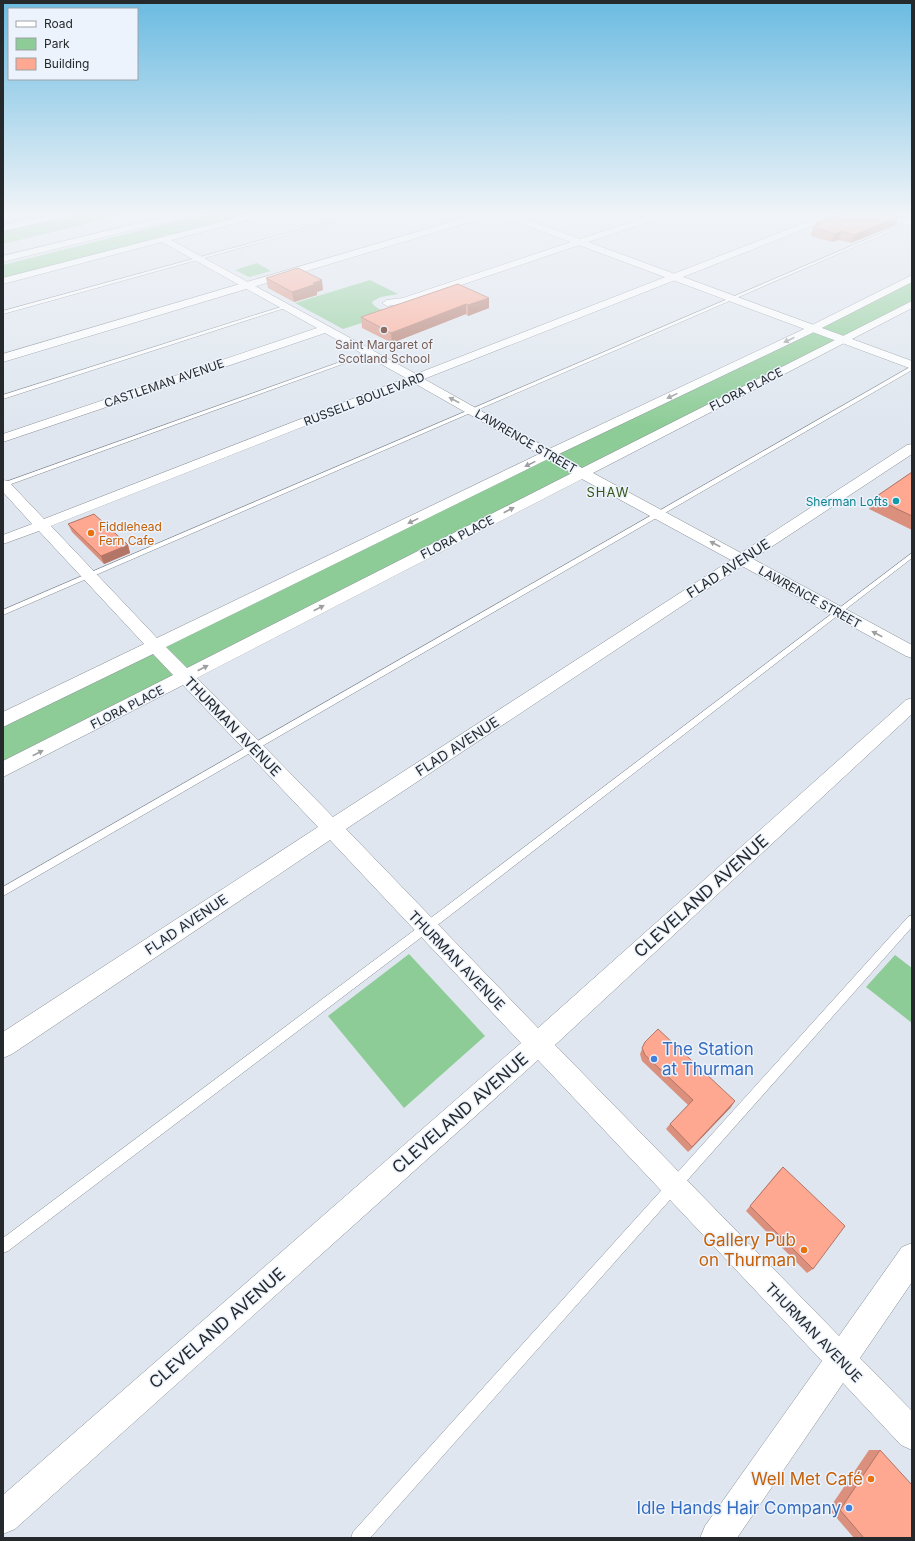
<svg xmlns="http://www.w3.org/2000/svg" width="915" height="1541" font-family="Inter,sans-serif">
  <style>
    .green { fill: #8dcc96 }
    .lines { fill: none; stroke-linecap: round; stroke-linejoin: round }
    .lane-casing { stroke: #868d95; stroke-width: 1 }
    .street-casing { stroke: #868d95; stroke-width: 1 }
    .secondary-casing { stroke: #868d95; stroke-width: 1 }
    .highway-casing { stroke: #868d95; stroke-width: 1 }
    .lane { fill: #fff; fill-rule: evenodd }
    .street { fill: #fff; fill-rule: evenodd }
    .secondary { fill: #fff; fill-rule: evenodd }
    .highway { fill: #fff; fill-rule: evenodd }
    .wall { fill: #da907d }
    .shaded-wall { fill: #b27566 }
    .building { fill: #fea791; stroke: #b27566 }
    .oneway { fill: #9d9fa0 }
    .education-dot { fill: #8d6e63; stroke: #ecf3fc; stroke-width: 1.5 }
    .culture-dot { fill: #0f9aa8; stroke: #ecf3fc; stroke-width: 1.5 }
    .food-dot { fill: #e8710a; stroke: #ecf3fc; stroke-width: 1.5 }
    .shop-dot { fill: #3f7fe0; stroke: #ecf3fc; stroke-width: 1.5 }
    .labels { text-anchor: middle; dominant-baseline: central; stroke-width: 3; stroke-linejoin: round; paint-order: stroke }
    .far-education-label { font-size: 12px; fill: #785e54; stroke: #ecf3fc }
    .far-street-label { font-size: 12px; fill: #26292c; stroke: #ecf3fc }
    .far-culture-label { font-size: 12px; fill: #0d838f; stroke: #ecf3fc; text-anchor: end }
    .far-food-label { font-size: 12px; fill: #c56008; stroke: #ecf3fc; text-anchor: start }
    .far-neighbourhood-label { font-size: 13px; letter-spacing: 1px; fill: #365717; stroke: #ecf3fc }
    .street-label { font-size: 14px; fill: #26292c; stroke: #ecf3fc }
    .near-street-label { font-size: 17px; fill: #26292c; stroke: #ecf3fc }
    .near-shop-label { font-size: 17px; fill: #366cbe; stroke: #ecf3fc; text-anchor: start }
    .near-food-label { font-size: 17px; fill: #c56008; stroke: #ecf3fc; text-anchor: end }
  </style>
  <rect width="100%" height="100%" fill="#dfe6ef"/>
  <g class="green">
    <path d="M78 213H131L3 244V230Z"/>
    <path d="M209 213H256L170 235 168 234 163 235 165 236 3 278V265Z"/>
    <path d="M257 263 271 271 249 277 235 270Z"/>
    <path d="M912 278V304L3 770V720Z"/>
    <path d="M370 280 398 294 381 297 373 301 372 303C376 310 385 310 392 313L343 329 295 303Z"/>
    <path d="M409 954 485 1036 404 1108 328 1016Z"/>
    <path d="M895 955 912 968V1023L866 987Z"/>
  </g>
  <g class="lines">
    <defs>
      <g id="lane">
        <path d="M361 213H366L3 314V311Z"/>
        <path d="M912 220V222L3 615V610Z"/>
        <path d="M284 306 288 307 3 399V395Z"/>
        <path d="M368 352 373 353 3 487V483Z"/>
        <path d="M912 366V370L3 896V887Z"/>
        <path d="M912 553V558L448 917 8 1251 3 1253V1238L440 911Z"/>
        <path d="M912 915V927L370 1538H351L353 1532 908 917Z"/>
      </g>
      <g id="street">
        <path d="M60 213H74L70 216 3 231V225Z"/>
        <path d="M256 213H269L268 215 171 240 416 374 830 213H841L840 215 424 379 549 449 802 330 912 275V282L810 334 559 454 582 468 912 301V308L593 473 741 553 907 445 912 444V454L753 559 912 645V658L906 656 742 566 346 829 538 1028 906 700 912 698V714L555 1045 839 1336 902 1247 912 1243V1282L860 1358 912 1411V1450L901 1445 843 1383 737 1538H700L705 1526 822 1361 538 1060 15 1529 3 1534V1495L521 1043 330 840 12 1054 3 1058V1032L318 827 183 685 3 777V761L173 675 153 654 3 727V712L144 644 39 531 3 544V535L32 524 3 492V480L8 481 44 519 406 378 325 333 3 442V434L317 328 162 242 3 284V278ZM414 383 539 454 157 638 51 526ZM548 459 572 473 187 668 166 647ZM582 479 731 560 333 817 197 678Z"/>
        <path d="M658 213H669L668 215 408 303 387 306 382 303 387 300 403 298Z"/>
        <path d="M872 213H884L912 220V226L873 215Z"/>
      </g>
      <g id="secondary">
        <path d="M481 213H495L493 215 3 362V354Z"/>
        <path d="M496 213H509L912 361V369L498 215Z"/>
      </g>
      <path id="highway" d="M180 213H195L193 215 3 262V256Z"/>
    </defs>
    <use href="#lane" class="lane-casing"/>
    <use href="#street" class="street-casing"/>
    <use href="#secondary" class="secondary-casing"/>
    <use href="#highway" class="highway-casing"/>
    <use href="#lane" class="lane"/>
    <use href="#street" class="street"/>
    <use href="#secondary" class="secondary"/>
    <use href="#highway" class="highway"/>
  </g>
  <g class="wall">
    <path d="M898 217 895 225 851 243 839 240 832 242 811 236 813 227H815L816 222Z"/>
    <path d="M266 278 323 290 317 292V295L294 302 268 288Z"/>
    <path d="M458 284 489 308 468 316 466 314 392 343 362 328 361 317Z"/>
    <path d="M912 472V530L869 509 874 498Z"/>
    <path d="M68 524 128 545 130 553 104 564 72 532Z"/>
    <path d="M645 1042 731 1107 688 1152 666 1129 670 1124 688 1105 642 1061 640 1054Z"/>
    <path d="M783 1167 813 1269 807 1273 746 1211 778 1172Z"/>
    <path d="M869 1450H880L912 1538H854L829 1509Z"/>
  </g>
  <g class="shaded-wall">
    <path d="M898 217 895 225 851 243 854 235Z"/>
    <path d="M842 231 839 240 832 242 835 234Z"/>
    <path d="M322 280 323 290 317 292V295L294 302 292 292 313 283Z"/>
    <path d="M489 298V308L468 316V305Z"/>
    <path d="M466 304V314L392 343 391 333Z"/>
    <path d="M128 545 130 553 104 564 101 556Z"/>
    <path d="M735 1101 731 1107 688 1152 692 1147Z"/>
  </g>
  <g class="building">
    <path d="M842 213H883L898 217 854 235 842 231 835 234 813 227 822 224 816 222Z"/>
    <path d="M298 268 322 280 313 283 316 284 292 292 266 278Z"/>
    <path d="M458 284 489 298 468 305 466 304 391 333 361 317Z"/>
    <path d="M912 472V516L874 498Z"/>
    <path d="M94 514 128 545 101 556 68 524Z"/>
    <path d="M658 1029 735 1101 692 1147 670 1124 693 1100 645 1055 642 1048 645 1042Z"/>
    <path d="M783 1167 845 1226 813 1269 750 1206Z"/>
    <path d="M880 1450 912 1485V1538H864L840 1510Z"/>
  </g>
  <defs><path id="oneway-solid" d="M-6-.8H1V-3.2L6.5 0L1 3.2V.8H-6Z"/></defs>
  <g class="oneway">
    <use href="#oneway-solid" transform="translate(789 340) rotate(154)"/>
    <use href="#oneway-solid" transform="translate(672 396) rotate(154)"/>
    <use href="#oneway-solid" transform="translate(454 400) rotate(-152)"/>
    <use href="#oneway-solid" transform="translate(530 464) rotate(154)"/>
    <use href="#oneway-solid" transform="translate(509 510) rotate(-27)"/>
    <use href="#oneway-solid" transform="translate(413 521) rotate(154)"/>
    <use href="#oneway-solid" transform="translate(715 544) rotate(-152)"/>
    <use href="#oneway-solid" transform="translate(319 608) rotate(-27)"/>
    <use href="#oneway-solid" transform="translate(877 634) rotate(-152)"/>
    <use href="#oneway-solid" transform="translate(203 668) rotate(-27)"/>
    <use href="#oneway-solid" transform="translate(38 753) rotate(-27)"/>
  </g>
  <linearGradient id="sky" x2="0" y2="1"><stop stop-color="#6abbe1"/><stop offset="0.5" stop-color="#f1f4f8"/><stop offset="1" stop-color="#f1f4f8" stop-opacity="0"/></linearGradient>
  <rect width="915" height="428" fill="url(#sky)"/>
  <circle class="education-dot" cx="384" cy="330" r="4"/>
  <circle class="culture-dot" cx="896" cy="501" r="4"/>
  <g class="food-dot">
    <circle cx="91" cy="533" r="4"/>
    <circle cx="804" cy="1250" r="4"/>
    <circle cx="871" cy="1479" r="4"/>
  </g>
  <g class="shop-dot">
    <circle cx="654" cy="1059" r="4"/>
    <circle cx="849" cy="1508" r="4"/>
  </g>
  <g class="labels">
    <g class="far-education-label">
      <text x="384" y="344">Saint Margaret of<tspan x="384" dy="14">Scotland School</tspan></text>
    </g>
    <g class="far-street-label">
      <text transform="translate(164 383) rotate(-19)">CASTLEMAN AVENUE</text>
      <text transform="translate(746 389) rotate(-27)">FLORA PLACE</text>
      <text transform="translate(364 399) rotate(-21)">RUSSELL BOULEVARD</text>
      <text transform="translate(526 441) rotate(30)">LAWRENCE STREET</text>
      <text transform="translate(457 537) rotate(-27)">FLORA PLACE</text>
      <text transform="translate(810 597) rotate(29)">LAWRENCE STREET</text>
      <text transform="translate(127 707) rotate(-27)">FLORA PLACE</text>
    </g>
    <g class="far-culture-label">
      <text x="888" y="501">Sherman Lofts</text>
    </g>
    <g class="far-food-label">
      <text x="99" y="526">Fiddlehead<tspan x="99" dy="14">Fern Cafe</tspan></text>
    </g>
    <g class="far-neighbourhood-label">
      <text x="608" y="492">SHAW</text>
    </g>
    <g class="street-label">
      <text transform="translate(728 568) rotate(-33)">FLAD AVENUE</text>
      <text transform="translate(233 726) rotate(46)">THURMAN AVENUE</text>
      <text transform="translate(457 746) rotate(-33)">FLAD AVENUE</text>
      <text transform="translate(186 924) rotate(-34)">FLAD AVENUE</text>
      <text transform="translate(457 960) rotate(46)">THURMAN AVENUE</text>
      <text transform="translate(814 1332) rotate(46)">THURMAN AVENUE</text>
    </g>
    <g class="near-street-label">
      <text transform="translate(701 896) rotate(-42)">CLEVELAND AVENUE</text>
      <text transform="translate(460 1113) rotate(-41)">CLEVELAND AVENUE</text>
      <text transform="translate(217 1328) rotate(-41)">CLEVELAND AVENUE</text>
    </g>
    <g class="near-shop-label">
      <text x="662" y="1049">The Station<tspan x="662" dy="20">at Thurman</tspan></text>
      <text x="841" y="1508" text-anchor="end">Idle Hands Hair Company</text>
    </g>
    <g class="near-food-label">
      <text x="796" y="1240">Gallery Pub<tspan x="796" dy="20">on Thurman</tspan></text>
      <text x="863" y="1479">Well Met Café</text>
    </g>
  </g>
  <rect width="915" height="1541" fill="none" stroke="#26292c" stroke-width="8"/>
  <rect x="8" y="8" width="130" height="72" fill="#ecf3fc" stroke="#9da2a9"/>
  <rect x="16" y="21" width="20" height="6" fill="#ffffff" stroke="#9da2a9"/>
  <text x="44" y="28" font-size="12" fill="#26292c">Road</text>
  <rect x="16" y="38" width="20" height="12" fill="#8dcc96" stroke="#9da2a9"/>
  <text x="44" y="48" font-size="12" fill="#26292c">Park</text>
  <rect x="16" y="58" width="20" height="12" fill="#fea791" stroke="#9da2a9"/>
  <text x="44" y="68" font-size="12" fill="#26292c">Building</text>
</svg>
